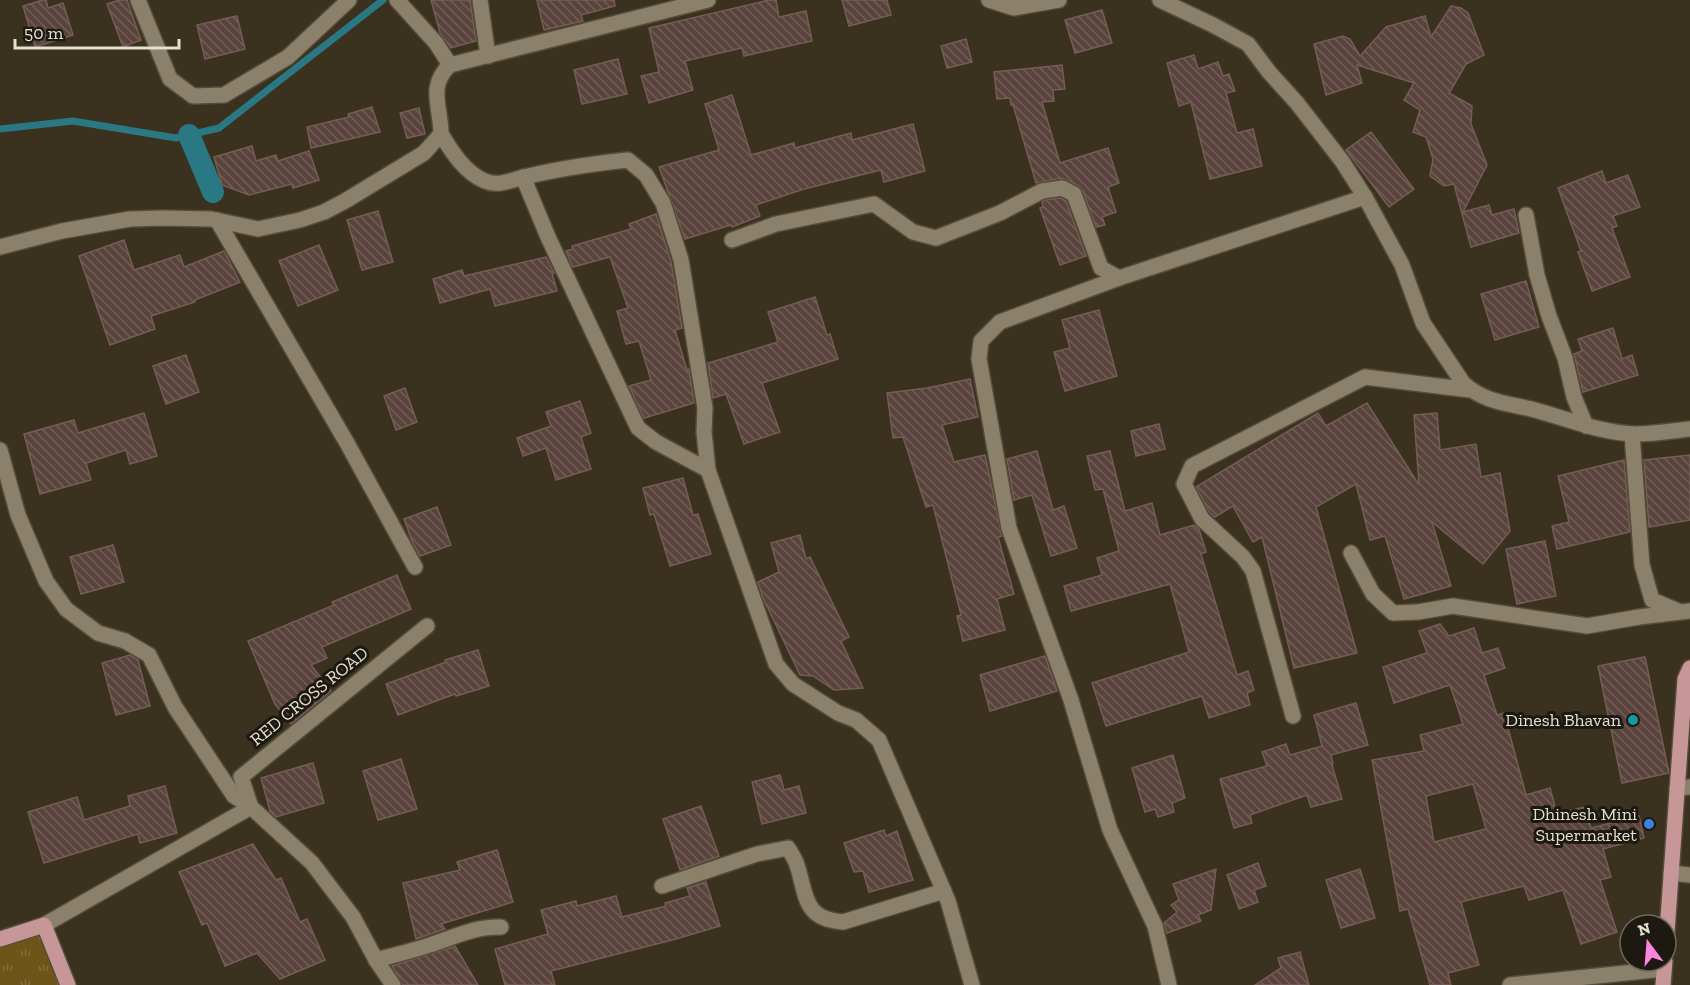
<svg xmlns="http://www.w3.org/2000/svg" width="1690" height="985" font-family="'Zilla Slab',serif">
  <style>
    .grass { fill: url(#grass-tufts) }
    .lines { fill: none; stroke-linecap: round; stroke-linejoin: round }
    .stream { stroke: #2a7883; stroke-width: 7 }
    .canal { stroke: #2a7883; stroke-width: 22 }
    .building { fill: url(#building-back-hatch); stroke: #755d56; stroke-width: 1.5; fill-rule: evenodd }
    .minor-casing { stroke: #544d3c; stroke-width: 18 }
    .major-casing { stroke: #544d3c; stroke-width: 18 }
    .minor { stroke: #8b816b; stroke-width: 15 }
    .major { stroke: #c79696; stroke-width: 15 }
    .culture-dot { fill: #0f9aa8; stroke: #1d1911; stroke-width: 2 }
    .shop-dot { fill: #3f7fe0; stroke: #1d1911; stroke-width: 2 }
    .labels { text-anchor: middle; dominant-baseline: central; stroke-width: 6; stroke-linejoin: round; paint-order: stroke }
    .street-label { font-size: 18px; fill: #e5e0d4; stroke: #1d1911 }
    .poi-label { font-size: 18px; fill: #e5e0d4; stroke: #1d1911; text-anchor: end }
  </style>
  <defs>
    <pattern id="grass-tufts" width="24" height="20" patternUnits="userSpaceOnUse" patternTransform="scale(1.5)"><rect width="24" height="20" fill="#6d551a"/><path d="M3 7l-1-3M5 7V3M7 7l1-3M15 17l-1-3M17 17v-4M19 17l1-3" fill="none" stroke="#826d3a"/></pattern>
    <pattern id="building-back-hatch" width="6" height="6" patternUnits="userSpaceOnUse" patternTransform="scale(1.5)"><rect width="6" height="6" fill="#5a433d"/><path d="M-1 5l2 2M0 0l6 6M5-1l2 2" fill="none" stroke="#725e58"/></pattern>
  </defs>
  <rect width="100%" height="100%" fill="#3a311e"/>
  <path class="grass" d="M44 925 68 985H0V939Z"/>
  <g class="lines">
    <path class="stream" d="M0 129 73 121 176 138 219 128 383 0"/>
    <path class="canal" d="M189 135 213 192"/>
  </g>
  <g class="building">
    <path d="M43 0H46L48 8 63 3 73 35 35 47 23 6Z"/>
    <path d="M119 0H127L141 40 123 47 107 4Z"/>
    <path d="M431 0H470L476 41 451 48 440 33Z"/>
    <path d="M537 0H614L615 6 581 15 583 21 544 30Z"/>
    <path d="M769 0H776L779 17 806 11 812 41 744 56 742 48 685 61 693 90 649 103 641 76 659 72 649 28Z"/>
    <path d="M842 0H887L891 15 849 26Z"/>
    <path d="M1451 6 1461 8 1468 13 1484 55 1466 64 1449 93 1472 106 1471 124 1487 165 1463 212 1489 205 1492 215 1514 209 1519 233 1471 247 1454 184 1444 186 1430 176 1433 159 1426 137 1413 132 1420 110 1404 100 1414 83 1357 65 1362 83 1326 95 1314 44 1343 36 1350 39 1360 56 1386 27 1425 16 1431 37Z"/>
    <path d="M1102 10 1112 43 1075 53 1065 20Z"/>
    <path d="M237 16 245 49 205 59 197 25Z"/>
    <path d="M966 39 972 62 947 68 941 46Z"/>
    <path d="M1194 55 1198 69 1218 62 1223 76 1229 74 1235 91 1226 93 1237 133 1253 129 1262 166 1210 179 1191 102 1179 106 1167 63Z"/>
    <path d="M618 59 627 94 582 104 574 70Z"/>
    <path d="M1062 65 1065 89 1053 90 1054 101 1042 102 1060 163 1108 148 1119 183 1108 187 1116 212 1102 217 1105 225 1096 227 1083 191 1078 185 1061 178 1036 183 1013 105H1011L1010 98 997 99 994 72Z"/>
    <path d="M732 95 751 155 794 143 795 148 851 133 852 140 913 124 925 171 884 182 881 170 804 189 756 205 760 216 732 227 731 225 685 239 659 167 719 150 705 104Z"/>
    <path d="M372 107 380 132 311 148 307 127 349 117 348 114Z"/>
    <path d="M419 108 425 134 407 138 400 113Z"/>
    <path d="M1371 132 1414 189 1389 207 1346 150Z"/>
    <path d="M252 146 256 161 276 155 278 161 309 151 319 180 293 188 292 184 249 195 222 185 214 157Z"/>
    <path d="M1602 171 1606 183 1628 175 1640 207 1613 216 1617 226 1612 228 1630 277 1592 291 1578 252 1581 251 1558 188Z"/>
    <path d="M1060 198 1066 201 1086 256 1060 265 1040 208 1043 207 1042 202 1045 200Z"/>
    <path d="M378 211 393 262 362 270 347 220Z"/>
    <path d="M656 214 671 262 682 328 675 330 687 370 689 369 694 403 644 418 629 386 651 380 639 341 626 344 617 311 628 308 610 257 573 267 566 251 573 249 572 246 631 229 629 224Z"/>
    <path d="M124 240 134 270 180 255 184 267 224 251 240 282 195 300V302L151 316 155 329 110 345 79 256Z"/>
    <path d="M319 245 338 290 298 306 279 261Z"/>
    <path d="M546 257 554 273H552L557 291 495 306 490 289 440 303 433 279 462 270 464 276Z"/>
    <path d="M1526 281 1539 327 1495 340 1481 294Z"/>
    <path d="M815 297 827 335 830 334 838 359 762 383 780 432 744 444 726 394 713 398 708 363 778 342 768 312Z"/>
    <path d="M1099 310 1117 376 1065 391 1054 352 1070 348 1062 320Z"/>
    <path d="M1613 328 1622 359 1632 355 1638 375 1583 392 1574 354 1582 351 1578 339Z"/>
    <path d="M186 355 199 392 166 404 153 366Z"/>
    <path d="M970 379 978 417 942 425 954 462 985 455 1002 536 998 537 1014 594 997 599 1005 630 963 641 957 616 961 615 933 505 926 507 903 437 893 438 887 393 927 388Z"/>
    <path d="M405 388 417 422 396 430 384 396Z"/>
    <path d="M580 401 591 433 581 437 591 469 556 480 546 448 523 456 517 438 551 426 546 412Z"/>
    <path d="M1367 403 1419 485 1414 415 1437 413 1440 450 1476 444 1481 477 1500 473 1510 531 1483 564 1432 522 1451 586 1404 599 1385 536 1370 540 1356 484 1316 507 1357 653 1294 668 1262 537 1253 542 1233 506 1215 517 1210 513 1196 487 1318 413 1326 426Z"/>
    <path d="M144 413 157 456 130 464 126 450 86 463 91 480 40 494 24 434 74 420 78 433Z"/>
    <path d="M1159 424 1165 449 1136 456 1131 431Z"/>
    <path d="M1037 451 1053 510 1064 506 1077 548 1051 556 1032 495 1014 500 1007 459Z"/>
    <path d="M1110 451 1125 511 1152 503 1160 535 1194 525 1199 529 1206 552 1201 554 1237 675 1248 671 1254 690 1247 693 1250 705 1209 718 1202 696 1106 726 1092 683 1189 652 1170 584 1071 611 1064 586 1102 575 1097 558 1119 551 1103 489 1095 490 1087 456Z"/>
    <path d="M1690 455V520L1649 527 1644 460Z"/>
    <path d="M1624 460 1630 532 1557 549 1552 526 1569 522 1558 476Z"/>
    <path d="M683 478 693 515 698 514 711 554 670 566 654 514 650 515 643 488Z"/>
    <path d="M437 507 451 545 420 556 412 541 404 519Z"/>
    <path d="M800 535 806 559 810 557 849 637 841 641 863 688 834 690 813 676 800 675 763 598 758 582 779 572 771 543Z"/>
    <path d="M1545 541 1556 596 1517 604 1506 549Z"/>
    <path d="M113 545 124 582 81 594 70 557Z"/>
    <path d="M397 575 411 609 322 647 327 658 311 665 331 691 291 724 275 704 248 641 334 605 332 602Z"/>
    <path d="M1440 624 1449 636 1474 628 1482 653 1498 648 1505 668 1484 675 1497 715 1504 713 1526 795 1550 788 1557 814 1585 807 1591 828 1639 816 1644 838 1603 849 1611 877 1600 880 1617 932 1581 944 1563 890 1529 900 1524 886 1461 902 1479 965 1448 973 1451 985H1430L1408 909 1400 911 1372 760 1424 751 1420 735 1463 724 1450 685 1394 703 1383 667 1427 653 1419 631ZM1473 784 1486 829 1434 842 1426 796Z"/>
    <path d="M478 650 489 686 456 696 455 694 398 715 386 684 446 662 445 660Z"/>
    <path d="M130 655 138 660 150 706 116 715 102 663Z"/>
    <path d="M1045 656 1057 691 990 711 980 675Z"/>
    <path d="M1645 657 1669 773 1622 783 1598 666Z"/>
    <path d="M1356 703 1368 745 1331 755 1333 764 1332 765 1342 799 1311 807 1307 795 1250 815 1252 823 1234 828 1220 779 1267 766 1262 752 1286 744 1290 755 1322 746 1314 715Z"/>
    <path d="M1173 755 1185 798 1172 803 1174 812 1158 817 1155 809 1145 812 1132 768Z"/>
    <path d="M401 759 417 809 378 820 363 771Z"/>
    <path d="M313 763 324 803 276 817 270 811 261 778Z"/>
    <path d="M780 775 784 790 799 786 806 813 762 824 752 782Z"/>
    <path d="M165 786 177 833 140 843 138 834 44 863 28 812 77 797 84 820 130 806 128 796Z"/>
    <path d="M701 806 719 856 680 870 663 819Z"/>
    <path d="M884 830 886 836 897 831 913 880 869 892 863 871 854 872 844 843Z"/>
    <path d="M253 844 276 880 281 878 300 922 307 919 325 960 280 979 257 953 225 966 207 923 202 925 179 872Z"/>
    <path d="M497 850 513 902 441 924 445 929 416 939 403 883 460 870 457 862Z"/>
    <path d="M1258 863 1266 886 1254 890 1258 902 1239 909 1227 875Z"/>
    <path d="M1216 869 1211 910 1198 915 1201 921 1167 933 1164 923 1177 912 1171 905 1179 900 1173 884Z"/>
    <path d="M1360 869 1375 918 1341 928 1326 880Z"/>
    <path d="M706 882 720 926 676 939 551 971 555 985H505L495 949 548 934 541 910 576 901 577 906 616 896 622 917 666 906 665 903 690 896 687 888Z"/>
    <path d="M455 946 478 985H403L392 966Z"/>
    <path d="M1300 952 1309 985H1255L1281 968 1278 958Z"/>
  </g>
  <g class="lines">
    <defs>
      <g id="minor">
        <path d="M138 0 170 79 193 96 224 95 288 57 349 0"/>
        <path d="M397 0 436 43 450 65"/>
        <path d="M480 0 488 56"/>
        <path d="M989 0 1014 8 1059 0"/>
        <path d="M1160 0 1213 25 1248 44 1269 72 1297 103 1342 161 1365 197 1402 265 1423 323 1463 383C1485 403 1508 403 1535 410 1568 419 1601 433 1635 434 1653 434 1672 431 1690 429"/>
        <path d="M441 134C452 152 465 173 485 181 496 186 506 182 517 179 554 169 590 164 628 160L646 175 663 203 681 260 705 408 704 432 708 470 776 664 793 684 838 713 856 720 879 740 948 901 972 985"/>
        <path d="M523 177 548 237 638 428 656 442 708 470"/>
        <path d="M1526 215 1537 275 1549 316 1565 358 1574 397 1586 426"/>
        <path d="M217 220 347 443 415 567"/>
        <path d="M732 240 776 224 874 204 913 232 936 238 1000 213 1042 191 1062 188 1074 194 1101 268 1119 278"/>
        <path d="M0 247 62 231 130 219 163 218 211 219 258 229 300 220 324 212 345 201 424 153 441 134C441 107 427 86 450 65L708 0"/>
        <path d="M1632 434 1642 565 1652 600 1678 611"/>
        <path d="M0 450 18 515 46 581 66 609 98 633 125 641 149 655 175 707 234 796 251 807 312 863 353 917 376 960 393 985"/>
        <path d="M1351 553 1373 594 1393 613 1418 612 1453 606 1587 626 1639 617 1690 611"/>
        <path d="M1293 716 1253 571 1243 557 1202 519 1184 484 1192 466 1365 377 1470 390"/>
        <path d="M1677 788 1690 787"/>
        <path d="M1671 873 1690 875"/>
        <path d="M662 886 757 854 788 848C791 853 795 859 797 865 807 896 803 919 843 922L944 891"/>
        <path d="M44 925 251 807 241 777 427 626"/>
        <path d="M376 960C394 955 412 951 430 945 454 937 476 926 501 927"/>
        <path d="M1169 985 1155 926 1110 830 1071 700 1009 528 979 359 981 341 1000 322 1119 278 1365 197"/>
        <path d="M1510 985 1664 969"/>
      </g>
      <g id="major">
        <path d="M0 939 44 925 68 985"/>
        <path d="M1666 946 1685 679 1690 668"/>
        <path d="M1663 985 1665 961"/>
      </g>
    </defs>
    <use href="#minor" class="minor-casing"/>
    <use href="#major" class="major-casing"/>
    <use href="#minor" class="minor"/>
    <use href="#major" class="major"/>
  </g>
  <circle class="culture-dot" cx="1633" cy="720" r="6"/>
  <circle class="shop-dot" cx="1649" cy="824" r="6"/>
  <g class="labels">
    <g class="street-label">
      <text transform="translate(309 696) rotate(-39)">RED CROSS ROAD</text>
    </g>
    <g class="poi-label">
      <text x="1621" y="720">Dinesh Bhavan</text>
      <text x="1637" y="814">Dhinesh Mini<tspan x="1637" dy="21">Supermarket</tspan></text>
    </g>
  </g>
  <g transform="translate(1648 943) rotate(344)"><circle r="28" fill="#1d1911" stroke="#6d695f" stroke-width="1.5"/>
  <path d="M0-4.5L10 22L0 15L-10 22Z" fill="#ff85de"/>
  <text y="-9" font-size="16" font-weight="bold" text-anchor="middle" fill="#e5e0d4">N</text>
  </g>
  <path d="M15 39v9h164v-9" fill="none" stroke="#e5e0d4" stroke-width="3"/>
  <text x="24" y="39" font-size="18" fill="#e5e0d4" stroke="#1d1911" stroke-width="4.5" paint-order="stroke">50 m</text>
</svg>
